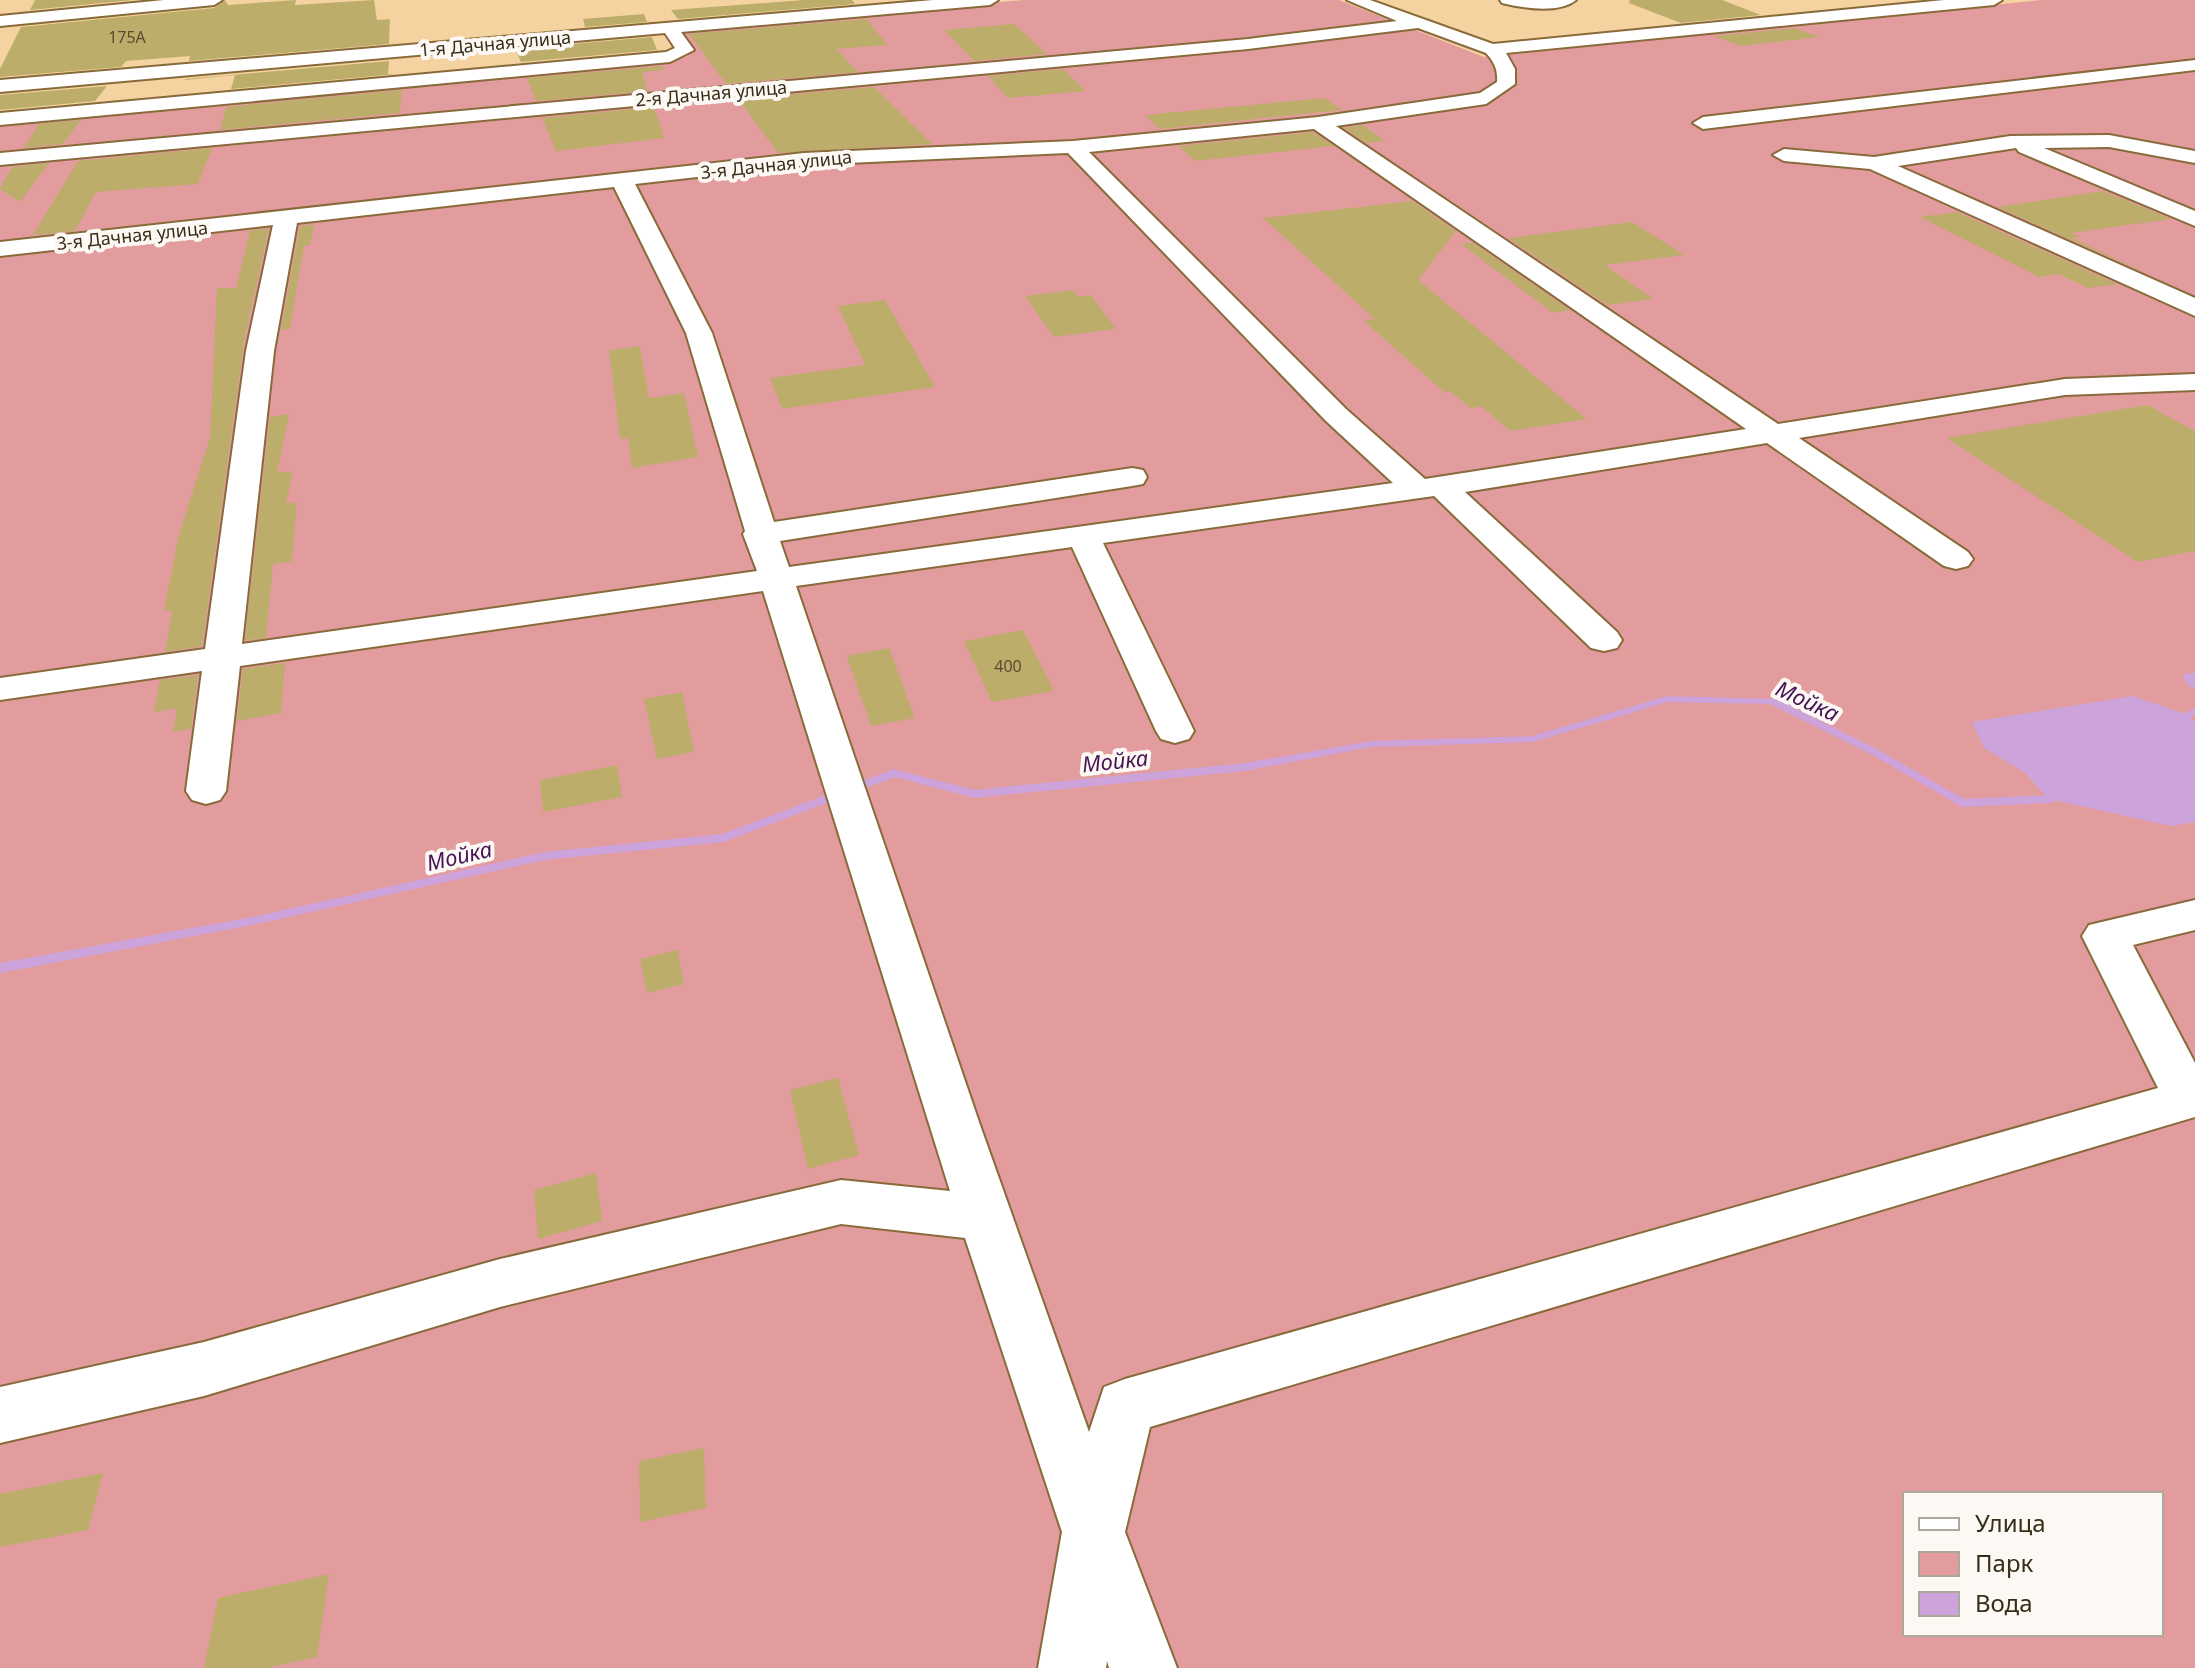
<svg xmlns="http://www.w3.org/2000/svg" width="2195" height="1668" font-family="'Noto Sans',sans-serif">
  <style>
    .green { fill: #e39c9e; fill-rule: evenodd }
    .water { fill: #cca3da }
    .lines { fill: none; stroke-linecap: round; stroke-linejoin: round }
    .stream { fill: #cca3da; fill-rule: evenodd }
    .building { fill: #bcad6b }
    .minor-casing { stroke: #896a3a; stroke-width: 4 }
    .minor { fill: #fff; fill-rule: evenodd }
    .labels { text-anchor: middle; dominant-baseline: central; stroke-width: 8; stroke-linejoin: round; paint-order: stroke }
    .number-label { font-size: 16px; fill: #5a4c2d }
    .far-street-label { font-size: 18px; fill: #392c18; stroke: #fcf9f4 }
    .water-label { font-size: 22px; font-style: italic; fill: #461355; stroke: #fcf9f4 }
  </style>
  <rect width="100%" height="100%" fill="#f5d3a0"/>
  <path class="green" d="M1024 0H1339L1484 57 2041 0H2195V1668H0V125L686 57 693 50 682 29ZM1905 1494H2161V1634H1905Z"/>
  <path class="water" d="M2133 696 2188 715 2195 722V822L2171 826 2049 799 2024 772 1984 748 1972 722Z"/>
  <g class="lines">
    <g class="stream">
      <path d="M2195 673V689L2191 688 2182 676 2187 673Z"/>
      <path d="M1667 696 1776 699 1877 749 1964 799 2049 795 2062 792 2068 796 2066 799 2049 803 1962 807 1869 753 1770 704 1668 702 1533 742 1371 747 1245 771 974 798 895 777 724 842 545 860 257 924 0 973V963L257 916 545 852 722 834 894 769 974 790 1245 763 1371 741 1532 736Z"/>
      <path d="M2195 708V715L2175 724 2169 721Z"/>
    </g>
  </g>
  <g class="building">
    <path d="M35 0H133L30 10Z"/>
    <path d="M225 0 228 5 296 0 295 5 374 0 377 20 390 19 389 44 189 61 190 56 126 61 121 67 0 77V69L21 27 214 8Z"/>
    <path d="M804 0H852L855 4 678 19 671 10Z"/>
    <path d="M1630 0H1722L1761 15 1681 23 1629 3Z"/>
    <path d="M644 14 647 22 585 27 583 19Z"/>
    <path d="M867 19 887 45 836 49 858 72 726 84 689 34Z"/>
    <path d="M1014 24 1047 54 974 61 944 30Z"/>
    <path d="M1795 28 1819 37 1741 46 1714 36Z"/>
    <path d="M652 37 657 50 521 62 515 49Z"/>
    <path d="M389 61 388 74H396L231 89 235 75 185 80V79Z"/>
    <path d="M662 66 664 70 642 72 648 91 536 101 527 78Z"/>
    <path d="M1063 69 1086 91 1008 98 988 76Z"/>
    <path d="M107 86 95 101 0 110V95Z"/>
    <path d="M874 87 932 144 778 153 738 99Z"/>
    <path d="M402 90 400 113 220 130 226 107Z"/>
    <path d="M1324 98 1342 110 1160 129 1145 115Z"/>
    <path d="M654 107 664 138 556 151 542 118Z"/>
    <path d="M81 120 63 144 24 148 39 124Z"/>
    <path d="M1363 125 1385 141 1366 143 1344 128Z"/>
    <path d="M1313 132 1334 146 1195 161 1178 146Z"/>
    <path d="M212 148 198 184 96 192 75 231 33 235 78 161Z"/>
    <path d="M49 163 20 202 0 189 12 167Z"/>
    <path d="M2103 191 2171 219 2071 233 2080 237 2072 238 2153 276 1997 207Z"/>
    <path d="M1412 201 1456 231 1418 280 1587 419 1510 431 1481 406 1471 408 1449 391 1445 393 1364 321 1375 319 1263 218Z"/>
    <path d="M1957 212 2117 284 2088 288 2059 274 2039 277 1920 217Z"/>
    <path d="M1632 222 1684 255 1605 265 1653 299 1607 305 1508 238Z"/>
    <path d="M314 224 310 245 304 246 290 329 281 330 300 226Z"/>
    <path d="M269 228 245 335 202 646 165 652 172 610 164 611 179 534 210 438 217 288H236L250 231Z"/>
    <path d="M1473 243 1570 310 1553 313 1461 244Z"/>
    <path d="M1073 290 1078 297 1091 295 1116 329 1054 337 1025 296Z"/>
    <path d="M885 300 935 387 782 409 770 378 865 365 838 306Z"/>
    <path d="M640 346 649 398 684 393 698 457 632 468 628 438 620 439 609 350Z"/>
    <path d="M2147 405 2195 431V551L2138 562 1946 438Z"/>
    <path d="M289 414 277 473 293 471 286 504 297 502 292 561 273 564 266 638 245 640 270 417Z"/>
    <path d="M1023 630 1054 691 992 702 964 641Z"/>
    <path d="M889 648 915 718 871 726 847 656Z"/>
    <path d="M285 663 281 713 237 721 243 669Z"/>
    <path d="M198 675 191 729 173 732 177 708 154 712 160 680Z"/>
    <path d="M682 692 694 752 657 759 644 699Z"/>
    <path d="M617 765 622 797 543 812 540 780Z"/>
    <path d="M678 950 684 984 647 993 640 959Z"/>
    <path d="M838 1078 859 1155 808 1169 790 1090Z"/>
    <path d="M596 1173 602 1221 538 1239 534 1190Z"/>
    <path d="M704 1448 706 1508 640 1522 639 1461Z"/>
    <path d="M103 1473 88 1530 0 1547V1494Z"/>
    <path d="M329 1574 317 1657 266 1668H204L218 1598Z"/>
  </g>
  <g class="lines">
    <defs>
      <g id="minor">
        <path d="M164 0H222L214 5 0 26V16Z"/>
        <path d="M933 0H998L990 5 681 32 694 50 670 62 0 125V113L666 52 675 48 665 33 0 92V80Z"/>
        <path d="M1347 0H1370L1493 44 1944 0H2002L1994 5 1506 53 1515 69V84L1486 104 1336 126 1778 424 2065 379 2195 374V390L2065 395 1799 438 1968 552 1973 559 1968 566 1956 569 1944 566 1767 443 1465 492 1617 632 1622 640 1617 648 1604 651 1591 648 1434 496 1103 543 1194 731 1189 739 1175 743 1161 739 1156 731 1072 547 796 586 980 1125 1089 1432 1104 1387 1125 1379 2158 1088 2082 936 2089 925 2195 900V930L2133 945 2195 1063V1117L1150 1427 1125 1532 1177 1668H1109L1107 1661 1106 1668H1038L1062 1532 965 1238 841 1224 500 1307 204 1396 0 1443V1387L204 1342 500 1259 841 1180 950 1191 763 591 240 666 226 791 220 800 206 804 192 800 186 791 202 671 0 700V678L205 649 246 351 273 225 0 256V242L804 153 1073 141 1318 117 1480 93 1497 82C1498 69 1494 62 1486 53L1418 28 1248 49 0 165V153L1248 39 1397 21ZM1314 129 1746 429 1425 479 1346 409 1089 152ZM1068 153 1326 421 1393 483 789 567 780 541 1132 486 1143 484 1147 477 1143 470 1132 468 774 522 712 333 635 184 804 165ZM614 187 686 333 745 531 743 534 757 571 242 644 274 351 297 223Z"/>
        <path d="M1500 0H1576C1559 14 1523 8 1502 3Z"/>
        <path d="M2195 60V70L1703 129 1693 123 1703 117Z"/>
        <path d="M2109 135 2195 151V163L2109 147 2044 148 2195 211V226L2019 152 2016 148 1898 166 2195 298V316L1870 169 1784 161 1773 155 1784 149 1874 157 2010 136Z"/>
      </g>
    </defs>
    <use href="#minor" class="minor-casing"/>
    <use href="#minor" class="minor"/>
  </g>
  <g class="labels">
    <g class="number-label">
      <text x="127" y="37">175А</text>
      <text x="1008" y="666">400</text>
    </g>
    <g class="far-street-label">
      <text transform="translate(495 43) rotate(-5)">1-я Дачная улица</text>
      <text transform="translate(711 93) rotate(-5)">2-я Дачная улица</text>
      <text transform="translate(776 164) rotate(-6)">3-я Дачная улица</text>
      <text transform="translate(132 235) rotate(-6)">3-я Дачная улица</text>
    </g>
    <g class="water-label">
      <text transform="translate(1808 700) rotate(25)">Мойка</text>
      <text transform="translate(1115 760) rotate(-6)">Мойка</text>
      <text transform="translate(459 855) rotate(-13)">Мойка</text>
    </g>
  </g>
  <rect x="1903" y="1492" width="260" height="144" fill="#fcf9f4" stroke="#aea79c" stroke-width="2"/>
  <rect x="1919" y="1518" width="40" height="12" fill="#ffffff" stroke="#aea79c" stroke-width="2"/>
  <text x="1975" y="1532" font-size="24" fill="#392c18">Улица</text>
  <rect x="1919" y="1552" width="40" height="24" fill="#e39c9e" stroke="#aea79c" stroke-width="2"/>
  <text x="1975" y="1572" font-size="24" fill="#392c18">Парк</text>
  <rect x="1919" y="1592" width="40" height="24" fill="#cca3da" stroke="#aea79c" stroke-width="2"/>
  <text x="1975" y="1612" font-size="24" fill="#392c18">Вода</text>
</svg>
